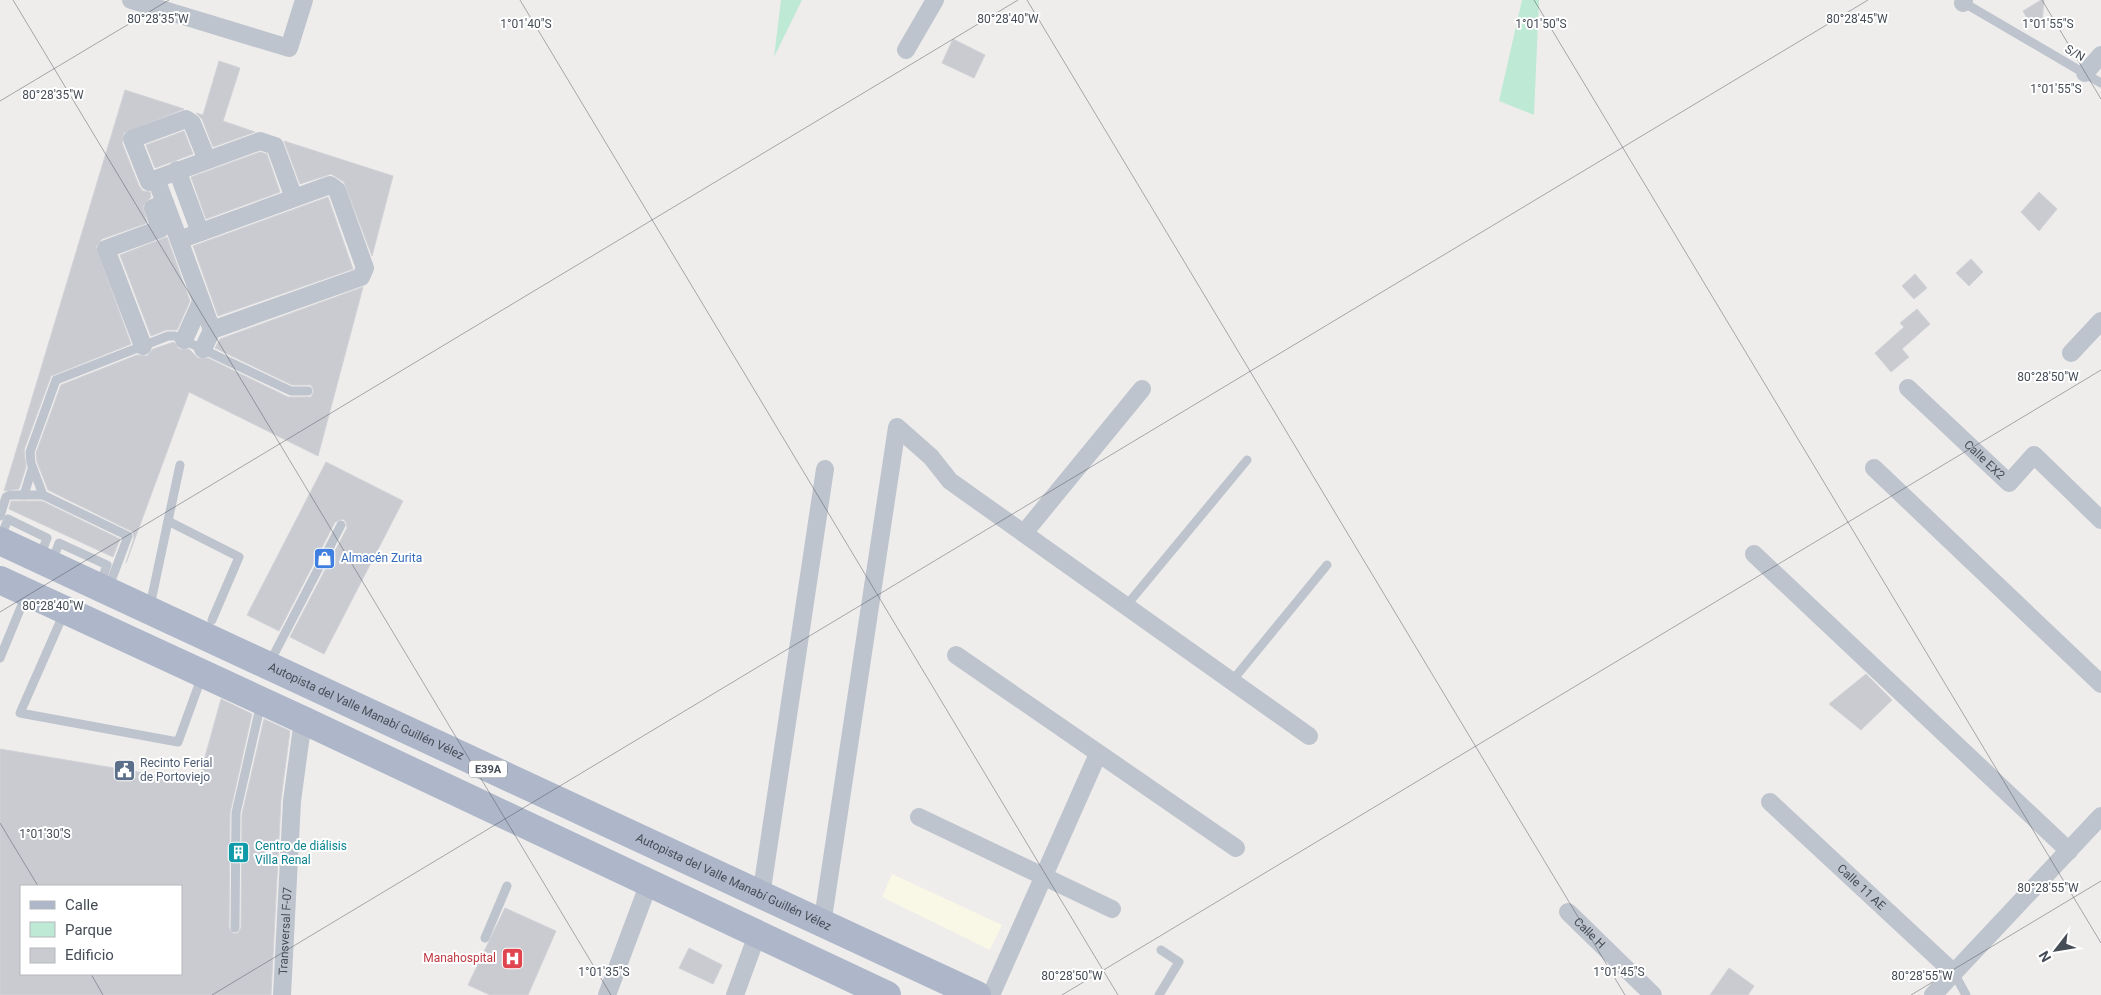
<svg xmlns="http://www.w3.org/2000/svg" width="2101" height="995" font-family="Roboto,sans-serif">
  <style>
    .commercial { fill: #f9f7e6 }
    .green { fill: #bee9d5 }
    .building { fill: #cacbd1; stroke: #d1d2d7; fill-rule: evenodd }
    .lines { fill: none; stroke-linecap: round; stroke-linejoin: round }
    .lane { stroke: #bec4cd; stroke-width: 9 }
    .street { stroke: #bec4cd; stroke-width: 18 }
    .primary { stroke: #aeb7c9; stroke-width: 28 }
    .ticks { fill: none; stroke: #464d57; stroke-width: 1; stroke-opacity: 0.45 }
    .labels { text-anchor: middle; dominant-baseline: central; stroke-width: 4; stroke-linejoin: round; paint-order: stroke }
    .shield { fill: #fff; stroke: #7e8289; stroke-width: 1 }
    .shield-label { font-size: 11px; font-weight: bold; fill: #464d57 }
    .street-label { font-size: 12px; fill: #464d57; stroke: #fff }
    .shop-label { font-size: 12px; fill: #366cbe; stroke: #fff; text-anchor: start }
    .service-label { font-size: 12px; fill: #4e5e75; stroke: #fff; text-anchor: start }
    .culture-label { font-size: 12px; fill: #0d838f; stroke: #fff; text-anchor: start }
    .health-label { font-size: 12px; fill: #be3a42; stroke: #fff; text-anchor: end }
    .ticks-label { font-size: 12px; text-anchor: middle; fill: #464d57; stroke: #fff; stroke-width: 4; stroke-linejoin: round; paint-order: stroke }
  </style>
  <rect width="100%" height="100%" fill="#efedec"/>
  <path class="commercial" d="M892 874 1002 925 990 950 882 897Z"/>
  <g class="green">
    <path d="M781 0H802L774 57Z"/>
    <path d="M1522 0H1539L1534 115 1499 101Z"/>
  </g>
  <g class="building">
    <path d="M2041 0H2044L2042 24 2028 20 2023 11Z"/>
    <path d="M953 39 985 55 974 78 942 63Z"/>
    <path d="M219 61 240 68 223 121 255 132 213 147 202 119 196 113 203 115Z"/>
    <path d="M125 90 184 109 124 133 122 143 139 186 143 191 150 192 151 197 143 206 147 223 102 239 96 247 131 344 51 376 24 450 26 467 19 489 4 491Z"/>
    <path d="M184 131 193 154 155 168 146 145Z"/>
    <path d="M284 141 393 176 372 256 344 182 331 174 300 184Z"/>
    <path d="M260 152 267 154 280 192 206 219 191 177Z"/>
    <path d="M2039 192 2057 209 2039 231 2021 212Z"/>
    <path d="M328 197 353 269 218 316 193 246Z"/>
    <path d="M167 237 190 301 177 330H166L151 336 120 255Z"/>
    <path d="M1971 259 1983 272 1969 286 1956 273Z"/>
    <path d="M1915 274 1927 288 1914 299 1902 286Z"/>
    <path d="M363 287 318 456 189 392 126 563 134 538 133 532 48 490 37 462 36 453 61 385 137 355 147 356 153 349 174 342 179 349H189L198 358H208L288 397H311L314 391 311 385H292L215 348 220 339Z"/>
    <path d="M1917 309 1930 324 1902 349 1909 357 1891 372 1875 353 1904 327 1900 323Z"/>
    <path d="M326 462 403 501 324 654 290 637 347 528 346 522 343 519 335 522 279 631 247 615Z"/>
    <path d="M11 501H42L120 539 113 557 9 509Z"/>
    <path d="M1866 674 1892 700 1861 730 1829 704Z"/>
    <path d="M221 699 252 714 230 813 229 928 234 934 238 933 241 928 242 814 264 719 290 731 281 800 271 995H0V749L198 782ZM21 886H181V974H21Z"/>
    <path d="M505 908 556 931 528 995H490L468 985Z"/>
    <path d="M689 948 722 965 713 984 679 968Z"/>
    <path d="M1729 968 1754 986 1748 995H1710Z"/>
  </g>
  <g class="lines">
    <g class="lane">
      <path d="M1961 1 2101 83"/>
      <path d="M180 465 168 521 239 557 212 620"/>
      <path d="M24 495 32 469"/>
      <path d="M0 516 6 497 10 495H43"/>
      <path d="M0 539 8 519 47 538 40 557"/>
      <path d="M52 562 59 543 107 565 100 585"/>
      <path d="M108 589 128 536 43 495 31 463 30 452 56 380 168 336H175L291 391H308"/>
      <path d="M150 606 168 521"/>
      <path d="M1126 606 1247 460"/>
      <path d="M64 613 20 713 178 742 202 676"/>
      <path d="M0 658 26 595"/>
      <path d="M270 662 341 525"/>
      <path d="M1232 681 1327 565"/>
      <path d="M235 928 236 813 261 703"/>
      <path d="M485 938 507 886"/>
      <path d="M1954 973 1966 995"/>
      <path d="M1159 995 1179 962 1161 950"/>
    </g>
    <g class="street">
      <path d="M131 0 289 48 304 0"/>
      <path d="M1963 3 1964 0"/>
      <path d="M906 50 935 0"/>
      <path d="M2085 73 2101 55"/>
      <path d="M177 170 200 232"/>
      <path d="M156 179 149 182 132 139 186 119 192 123 207 160"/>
      <path d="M179 240 212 330"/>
      <path d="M184 340 201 302"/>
      <path d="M143 346 106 249 160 229 153 208 165 203"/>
      <path d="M203 349 212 330 361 277 365 268 337 190 330 185 179 240 156 179 260 141 275 146 294 198"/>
      <path d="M2071 353 2101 321"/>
      <path id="s1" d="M1908 388 2009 483 2034 455 2101 520"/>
      <path d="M1874 468 2101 684"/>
      <path d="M1024 533 1142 389"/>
      <path d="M1754 554 2069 851"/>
      <path d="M956 655 1236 848"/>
      <path id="s2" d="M1770 802 1954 973"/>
      <path d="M919 817 1112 909"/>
      <path d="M761 896 825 469"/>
      <path id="s3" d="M1568 912 1653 995"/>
      <path d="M822 925 897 427 931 457 950 481 1309 736"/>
      <path id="s4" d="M282 995 292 801 303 720"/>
      <path d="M607 995 649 883"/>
      <path d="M735 995 757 935"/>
      <path d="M991 995 1098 754"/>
      <path d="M1933 995 2101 816"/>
    </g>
    <g class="primary">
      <path id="s5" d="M0 541 977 995"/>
      <path d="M0 580 303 720 887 995"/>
    </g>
  </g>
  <path class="ticks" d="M13 0 611 995M520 0 1118 995M1027 0 1625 995M1534 0 2101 943M2042 0 2101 99M0 101 169 0M0 612 1018 0M0 823 38 886M91 974 103 995M212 995 1868 0M1062 995 2101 370M1911 995 2101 881"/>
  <defs>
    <symbol id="shop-square" viewBox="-11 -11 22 22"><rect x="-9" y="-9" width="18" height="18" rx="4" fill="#3f7fe0" stroke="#fff"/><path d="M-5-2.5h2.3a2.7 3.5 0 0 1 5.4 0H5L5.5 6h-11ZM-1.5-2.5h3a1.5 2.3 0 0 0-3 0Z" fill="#fff"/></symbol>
    <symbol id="civic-square" viewBox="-11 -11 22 22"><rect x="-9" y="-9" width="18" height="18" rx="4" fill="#5c6f8a" stroke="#fff"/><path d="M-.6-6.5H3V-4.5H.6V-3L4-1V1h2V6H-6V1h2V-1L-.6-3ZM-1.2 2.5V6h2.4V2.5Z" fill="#fff"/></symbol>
    <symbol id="building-square" viewBox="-11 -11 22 22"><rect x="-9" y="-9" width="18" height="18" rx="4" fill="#0f9aa8" stroke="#fff"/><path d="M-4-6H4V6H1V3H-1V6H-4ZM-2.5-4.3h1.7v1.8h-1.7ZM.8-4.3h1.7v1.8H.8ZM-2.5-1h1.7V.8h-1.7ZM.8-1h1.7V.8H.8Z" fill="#fff"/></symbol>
    <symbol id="hospital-square" viewBox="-11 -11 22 22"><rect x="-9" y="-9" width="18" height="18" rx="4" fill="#e0444e" stroke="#fff"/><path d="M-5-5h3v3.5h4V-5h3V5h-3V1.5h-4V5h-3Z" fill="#fff"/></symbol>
  </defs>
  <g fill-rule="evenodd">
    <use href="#shop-square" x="312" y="546" width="25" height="25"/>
    <use href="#civic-square" x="112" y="758" width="25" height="25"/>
    <use href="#building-square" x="226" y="840" width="25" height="25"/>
    <use href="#hospital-square" x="500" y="946" width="25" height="25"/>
  </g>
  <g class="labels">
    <rect class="shield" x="469" y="760.5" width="38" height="17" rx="4"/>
    <g class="shield-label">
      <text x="488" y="769">E39A</text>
    </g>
    <g class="street-label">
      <text transform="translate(2075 53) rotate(30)">S/N</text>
      <text stroke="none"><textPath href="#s1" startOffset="105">Calle EX2</textPath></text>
      <text stroke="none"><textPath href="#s5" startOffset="404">Autopista del Valle Manabí Guillén Vélez</textPath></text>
      <text stroke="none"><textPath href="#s5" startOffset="809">Autopista del Valle Manabí Guillén Vélez</textPath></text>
      <text stroke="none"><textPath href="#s2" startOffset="125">Calle 11 AE</textPath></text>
      <text stroke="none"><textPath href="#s4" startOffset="64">Transversal F-07</textPath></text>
      <text stroke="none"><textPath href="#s3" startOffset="30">Calle H</textPath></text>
    </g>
    <g class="shop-label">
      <text x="341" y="558">Almacén Zurita</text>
    </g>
    <g class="service-label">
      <text x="140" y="763">Recinto Ferial<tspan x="140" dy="14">de Portoviejo</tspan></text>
    </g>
    <g class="culture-label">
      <text x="255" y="846">Centro de diálisis<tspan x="255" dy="14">Villa Renal</tspan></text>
    </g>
    <g class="health-label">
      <text x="496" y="958">Manahospital</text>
    </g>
  </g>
  <g class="ticks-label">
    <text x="158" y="23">80°28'35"W</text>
    <text x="1008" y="23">80°28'40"W</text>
    <text x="1857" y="23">80°28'45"W</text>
    <text x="526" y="28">1°01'40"S</text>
    <text x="2048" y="28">1°01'55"S</text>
    <text x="1541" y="28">1°01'50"S</text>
    <text x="2056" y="93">1°01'55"S</text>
    <text x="53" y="99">80°28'35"W</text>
    <text x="2048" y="381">80°28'50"W</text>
    <text x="53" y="610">80°28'40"W</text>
    <text x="45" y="838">1°01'30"S</text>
    <text x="2048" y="892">80°28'55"W</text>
    <text x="604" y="976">1°01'35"S</text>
    <text x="1619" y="976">1°01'45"S</text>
    <text x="1072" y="980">80°28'50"W</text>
    <text x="1922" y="980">80°28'55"W</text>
  </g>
  <rect x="20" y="885" width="162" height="90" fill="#ffffff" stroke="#b5b8bc"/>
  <rect x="30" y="901" width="25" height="8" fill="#aeb7c9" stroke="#b5b8bc"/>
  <text x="65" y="910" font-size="15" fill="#464d57">Calle</text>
  <rect x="30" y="922" width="25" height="15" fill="#bee9d5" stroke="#b5b8bc"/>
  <text x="65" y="935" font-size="15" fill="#464d57">Parque</text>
  <rect x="30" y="948" width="25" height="15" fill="#cacbd1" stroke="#b5b8bc"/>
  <text x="65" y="960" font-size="15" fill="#464d57">Edificio</text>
  <g transform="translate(2056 950) rotate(239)" stroke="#ffffff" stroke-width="4" paint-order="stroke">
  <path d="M0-4L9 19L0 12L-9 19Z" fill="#464d57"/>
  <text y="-8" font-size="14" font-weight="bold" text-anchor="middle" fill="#464d57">N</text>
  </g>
</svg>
